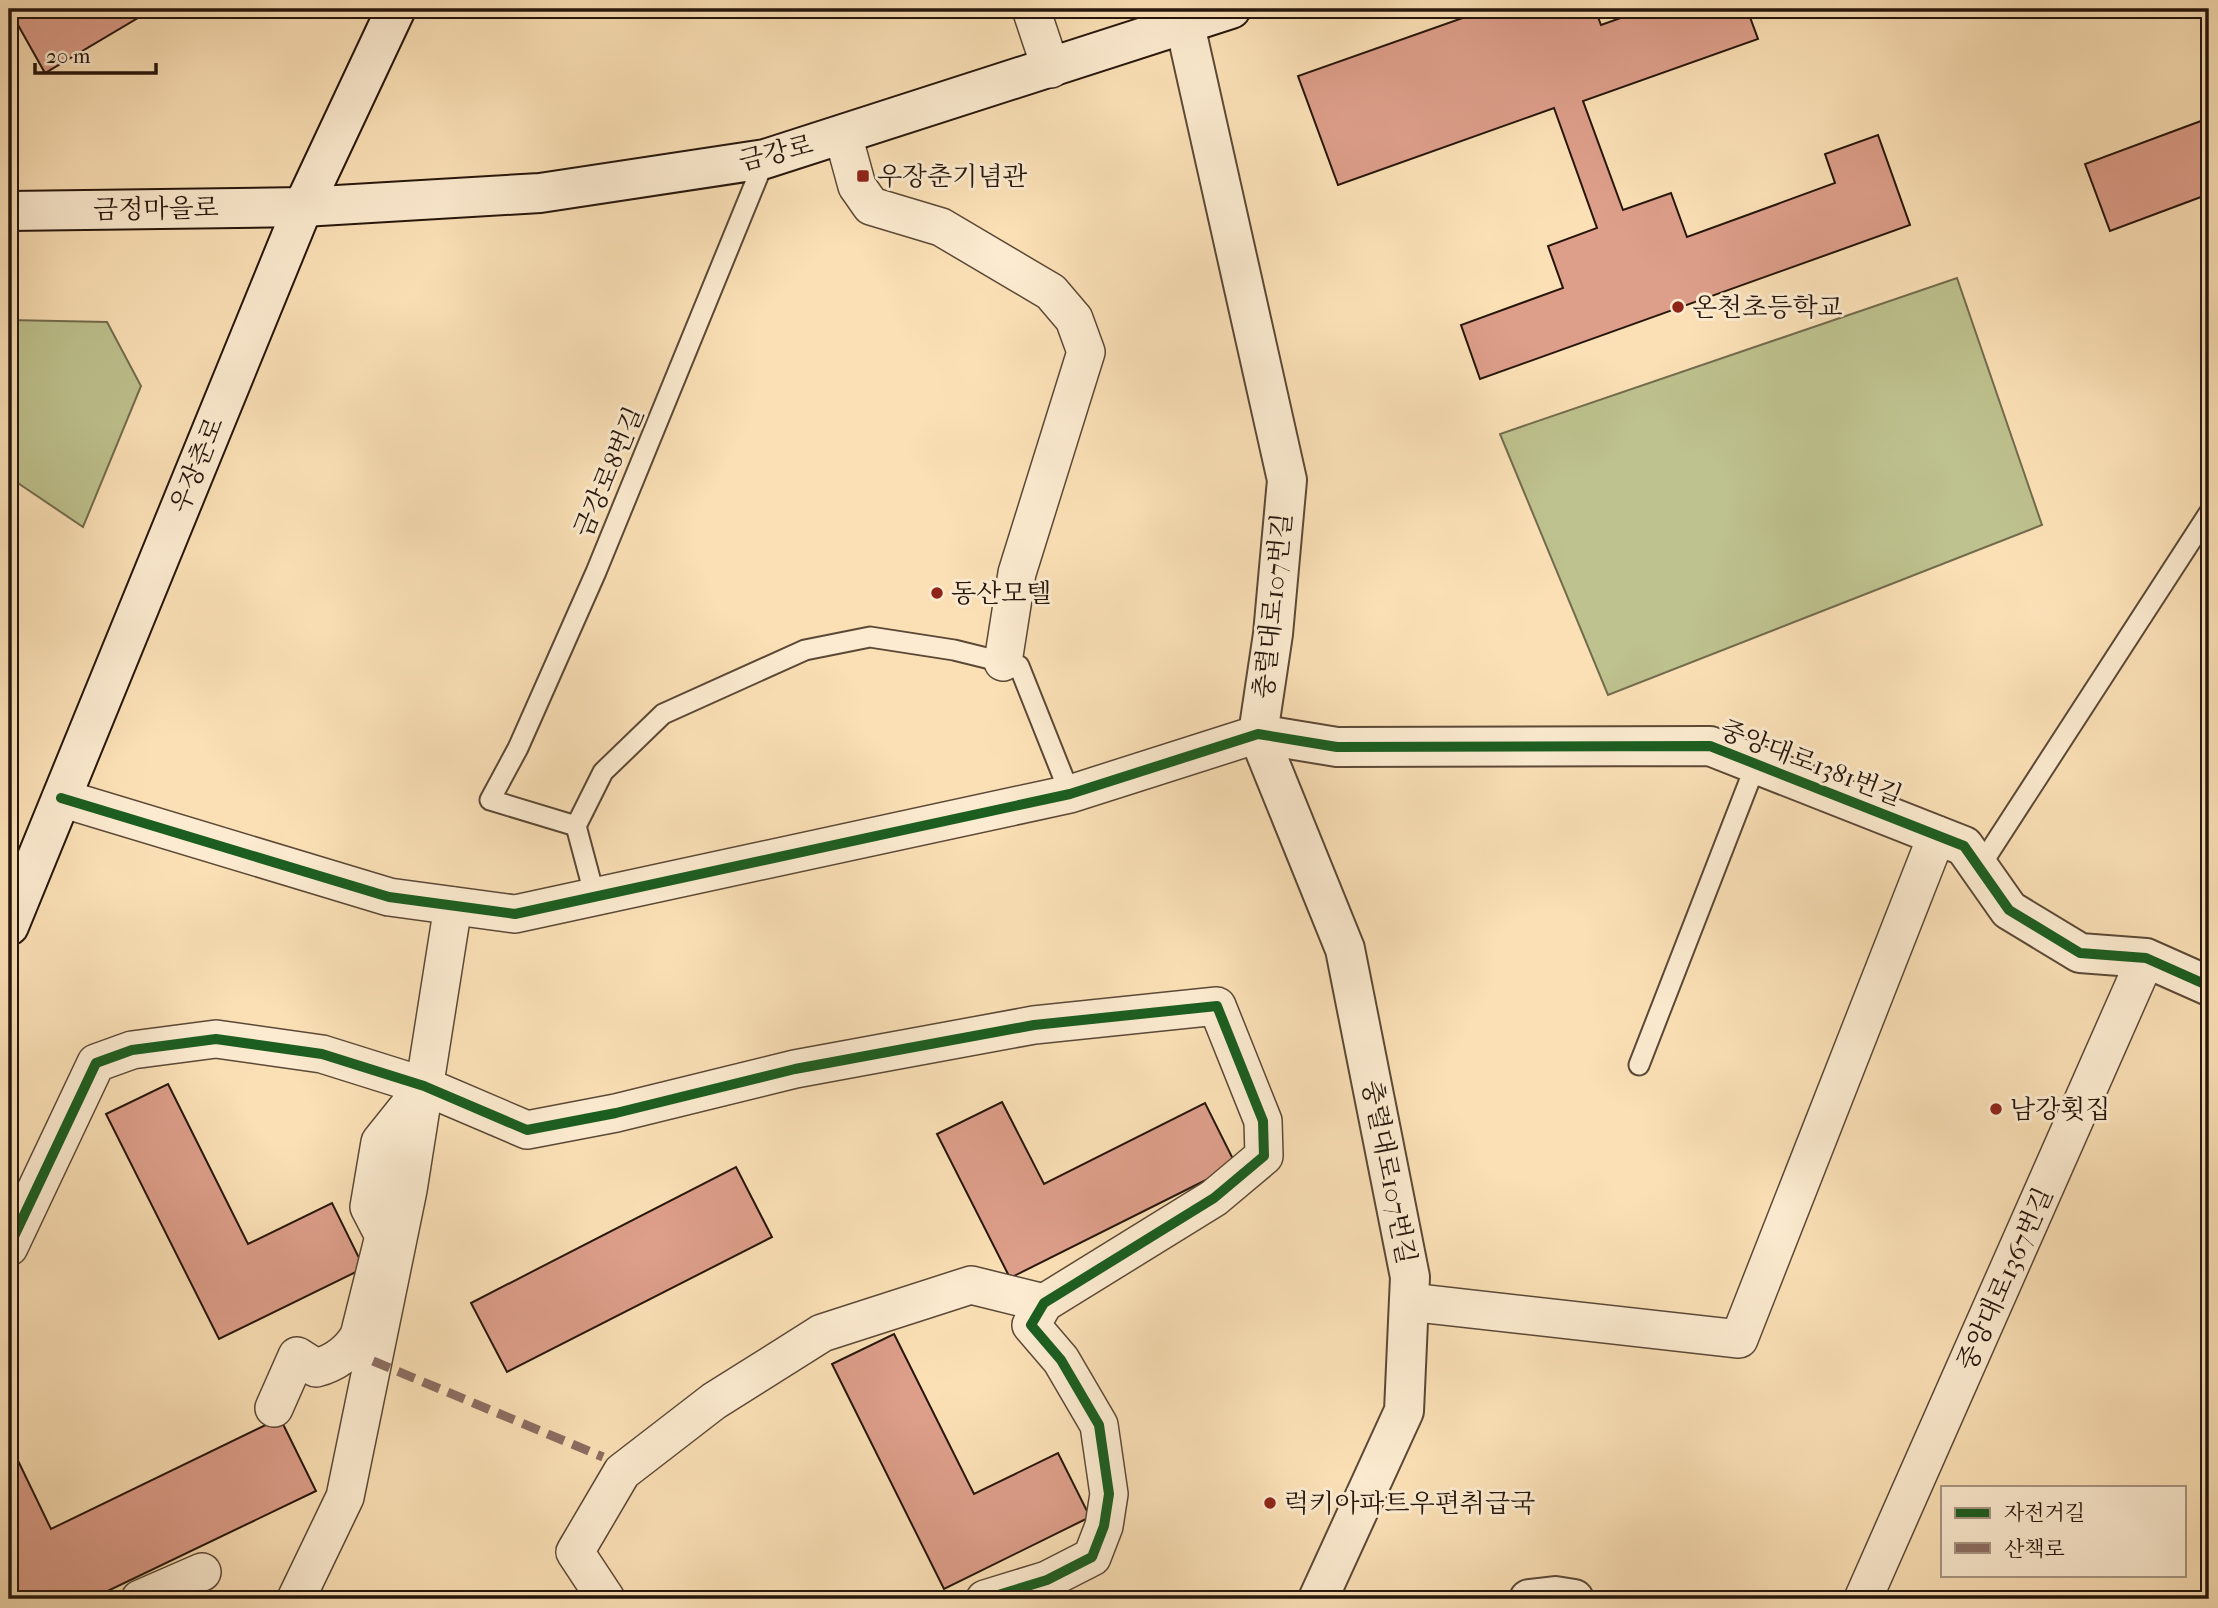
<svg xmlns="http://www.w3.org/2000/svg" width="2218" height="1608" font-family="'IM FELL French Canon','Noto Serif KR',serif">
  <style>
    .green { fill: #bec28e; stroke: #726c4d; stroke-width: 2 }
    .building { fill: #dd9e8a; stroke: #26160c; stroke-width: 2 }
    .lines { fill: none; stroke-linecap: round; stroke-linejoin: round }
    .service-casing { stroke: #5b4836; stroke-width: 23 }
    .minor-casing { stroke: #5b4836; stroke-width: 40 }
    .tertiary-casing { stroke: #5b4836; stroke-width: 42 }
    .secondary-casing { stroke: #26160c; stroke-width: 42 }
    .service { stroke: #fcebd0; stroke-width: 19 }
    .minor { stroke: #fcebd0; stroke-width: 37 }
    .tertiary { stroke: #fcebd0; stroke-width: 38 }
    .secondary { stroke: #fcebd0; stroke-width: 38 }
    .quiet { stroke: #8d6e63; stroke-width: 9; stroke-dasharray: 18 9; stroke-linecap: butt }
    .cycleway-casing { stroke: #fcebd0; stroke-width: 15 }
    .cycleway { stroke: #1b5e20; stroke-width: 10 }
    .poi-dot { fill: #8f2418; stroke: #fcebd0; stroke-width: 2.5 }
    .labels { text-anchor: middle; dominant-baseline: central; stroke-width: 6; stroke-linejoin: round; paint-order: stroke }
    .street-label { font-size: 26px; fill: #26160c; stroke: #fcebd0 }
    .poi-label { font-size: 26px; fill: #26160c; stroke: #fcebd0; text-anchor: start }
  </style>
  <rect width="100%" height="100%" fill="#fbe0b6"/>
  <filter id="stains"><feTurbulence type="fractalNoise" baseFrequency=".00286" numOctaves="4"/><feColorMatrix values="0 0 0 0 .2 0 0 0 0 .09 0 0 0 0 .02 0 0 0 .5 -.17"/></filter>
  <radialGradient id="worn" r=".72"><stop offset=".6" stop-color="#630" stop-opacity="0"/><stop offset="1" stop-color="#630" stop-opacity=".3"/></radialGradient>
  <g class="green">
    <path d="M1957 278 2042 525 1608 695 1500 434Z"/>
    <path d="M9 320 107 322 141 386 83 527 9 477Z"/>
  </g>
  <g class="building">
    <path d="M9 9H153L45 73Z"/>
    <path d="M1488 9H1595L1601 25 1646 9H1747L1758 39 1583 101 1623 210 1671 193 1687 237 1835 183 1825 154 1878 135 1910 225 1480 379 1461 325 1563 288 1548 246 1597 228 1554 108 1338 185 1298 76Z"/>
    <path d="M2209 118V194L2110 231 2085 164Z"/>
    <path d="M168 1084 248 1244 332 1203 364 1268 219 1339 106 1114Z"/>
    <path d="M1002 1102 1044 1184 1205 1103 1236 1165 1010 1278 937 1134Z"/>
    <path d="M736 1167 772 1237 507 1372 471 1303Z"/>
    <path d="M894 1334 974 1494 1058 1453 1090 1517 944 1589 832 1364Z"/>
    <path d="M280 1418 316 1491 91 1599H9V1442L51 1529Z"/>
  </g>
  <g class="lines">
    <defs>
      <g id="service">
        <path d="M765 159 596 572 518 748 490 800 576 826 603 772 663 714 805 650 870 637 954 650 1019 666 1070 794"/>
        <path d="M576 826 595 897"/>
        <path d="M1979 868 2209 513"/>
        <path d="M1639 1065 1756 764"/>
      </g>
      <g id="minor">
        <path d="M1031 9 1051 69"/>
        <path d="M843 135 857 186 871 206 941 227 1051 292 1074 319 1086 352 1017 573 1003 662"/>
        <path d="M61 798 389 897 515 914 1070 794 1258 734"/>
        <path d="M9 1247 96 1063 132 1050 216 1039 322 1054 424 1086 527 1130 616 1113 795 1069 1034 1025 1217 1006 1263 1121 1264 1156 1214 1198 1044 1303 1031 1325 1061 1360 1099 1425 1109 1494 1104 1526 1092 1557 1047 1580 985 1599"/>
        <path d="M1409 1302 1739 1339 1937 835"/>
        <path d="M274 1408 297 1356 316 1368C335 1363 349 1353 359 1336L384 1236 369 1207 380 1142 424 1087"/>
        <path d="M140 1599 202 1572"/>
        <path d="M296 1599 345 1497 408 1190 453 906"/>
        <path d="M606 1599 575 1552 622 1472 714 1401 822 1333 971 1285 1044 1303"/>
        <path d="M1863 1599 2146 958"/>
      </g>
      <g id="tertiary">
        <path d="M1185 25 1287 480 1273 634 1258 734 1345 949 1410 1277 1404 1411 1318 1599"/>
        <path d="M1258 734 1337 747 1710 746 1964 846 2009 910 2080 953 2146 958 2209 986"/>
        <path d="M1529 1599 1555 1596 1574 1599"/>
      </g>
      <g id="secondary">
        <path d="M9 211 303 207 540 193 765 159 1231 9"/>
        <path d="M9 926 303 207 396 9"/>
      </g>
    </defs>
    <use href="#service" class="service-casing"/>
    <use href="#minor" class="minor-casing"/>
    <use href="#tertiary" class="tertiary-casing"/>
    <use href="#secondary" class="secondary-casing"/>
    <use href="#service" class="service"/>
    <use href="#minor" class="minor"/>
    <use href="#tertiary" class="tertiary"/>
    <use href="#secondary" class="secondary"/>
    <path class="quiet" d="M373 1361 603 1457"/>
    <defs>
      <g id="cycleway">
        <path d="M61 798 389 897 515 914 1070 794 1258 734 1337 747 1710 746 1964 846 2009 910 2080 953 2146 958 2209 986"/>
        <path d="M9 1247 96 1063 132 1050 216 1039 322 1054 424 1086 527 1130 616 1113 795 1069 1034 1025 1217 1006 1263 1121 1264 1156 1214 1198 1044 1303 1031 1325 1061 1360 1099 1425 1109 1494 1104 1526 1092 1557 1047 1580 985 1599"/>
      </g>
    </defs>
    <use href="#cycleway" class="cycleway-casing"/>
    <use href="#cycleway" class="cycleway"/>
  </g>
  <g class="poi-dot">
    <rect x="856" y="169" width="14" height="14" rx="3.5"/>
    <circle cx="1678" cy="307" r="7"/>
    <circle cx="937" cy="593" r="7"/>
    <circle cx="1996" cy="1109" r="7"/>
    <circle cx="1270" cy="1503" r="7"/>
  </g>
  <g class="labels">
    <g class="street-label">
      <text transform="translate(776 153) rotate(-14)">금강로</text>
      <text transform="translate(156 209) rotate(-1)">금정마을로</text>
      <text transform="translate(197 465) rotate(-68)">우장춘로</text>
      <text transform="translate(609 472) rotate(-67)">금강로8번길</text>
      <text transform="translate(1273 606) rotate(-84)">충렬대로107번길</text>
      <text transform="translate(1811 763) rotate(21)">중앙대로1381번길</text>
      <text transform="translate(1389 1172) rotate(79)">충렬대로107번길</text>
      <text transform="translate(2005 1279) rotate(-66)">중앙대로1367번길</text>
    </g>
    <g class="poi-label">
      <text x="877" y="176">우장춘기념관</text>
      <text x="1692" y="307">온천초등학교</text>
      <text x="951" y="593">동산모텔</text>
      <text x="2010" y="1109">남강횟집</text>
      <text x="1284" y="1503">럭키아파트우편취급국</text>
    </g>
  </g>
  <rect width="2218" height="1608" fill="none" stroke="#fbe0b6" stroke-width="35"/>
  <rect x="10" y="10" width="2197" height="1587" fill="none" stroke="#26160c" stroke-width="3.5"/>
  <rect x="18" y="18" width="2183" height="1573" fill="none" stroke="#26160c" stroke-width="2"/>
  <rect x="1941" y="1486" width="245" height="91" fill="#fcebd0" stroke="#a69682" stroke-width="2"/>
  <rect x="1955" y="1508" width="35" height="10" fill="#1b5e20" stroke="#a69682" stroke-width="2"/>
  <text x="2004" y="1520" font-size="21" fill="#26160c">자전거길</text>
  <rect x="1955" y="1543" width="35" height="10" fill="#8d6e63" stroke="#a69682" stroke-width="2"/>
  <text x="2004" y="1556" font-size="21" fill="#26160c">산책로</text>
  <path d="M35 63v10h121v-10" fill="none" stroke="#26160c" stroke-width="3.5"/>
  <text x="46" y="63" font-size="21" fill="#26160c" stroke="#fcebd0" stroke-width="5" paint-order="stroke">20 m</text>
  <rect width="100%" height="100%" filter="url(#stains)"/>
  <rect width="100%" height="100%" fill="url(#worn)"/>
</svg>
